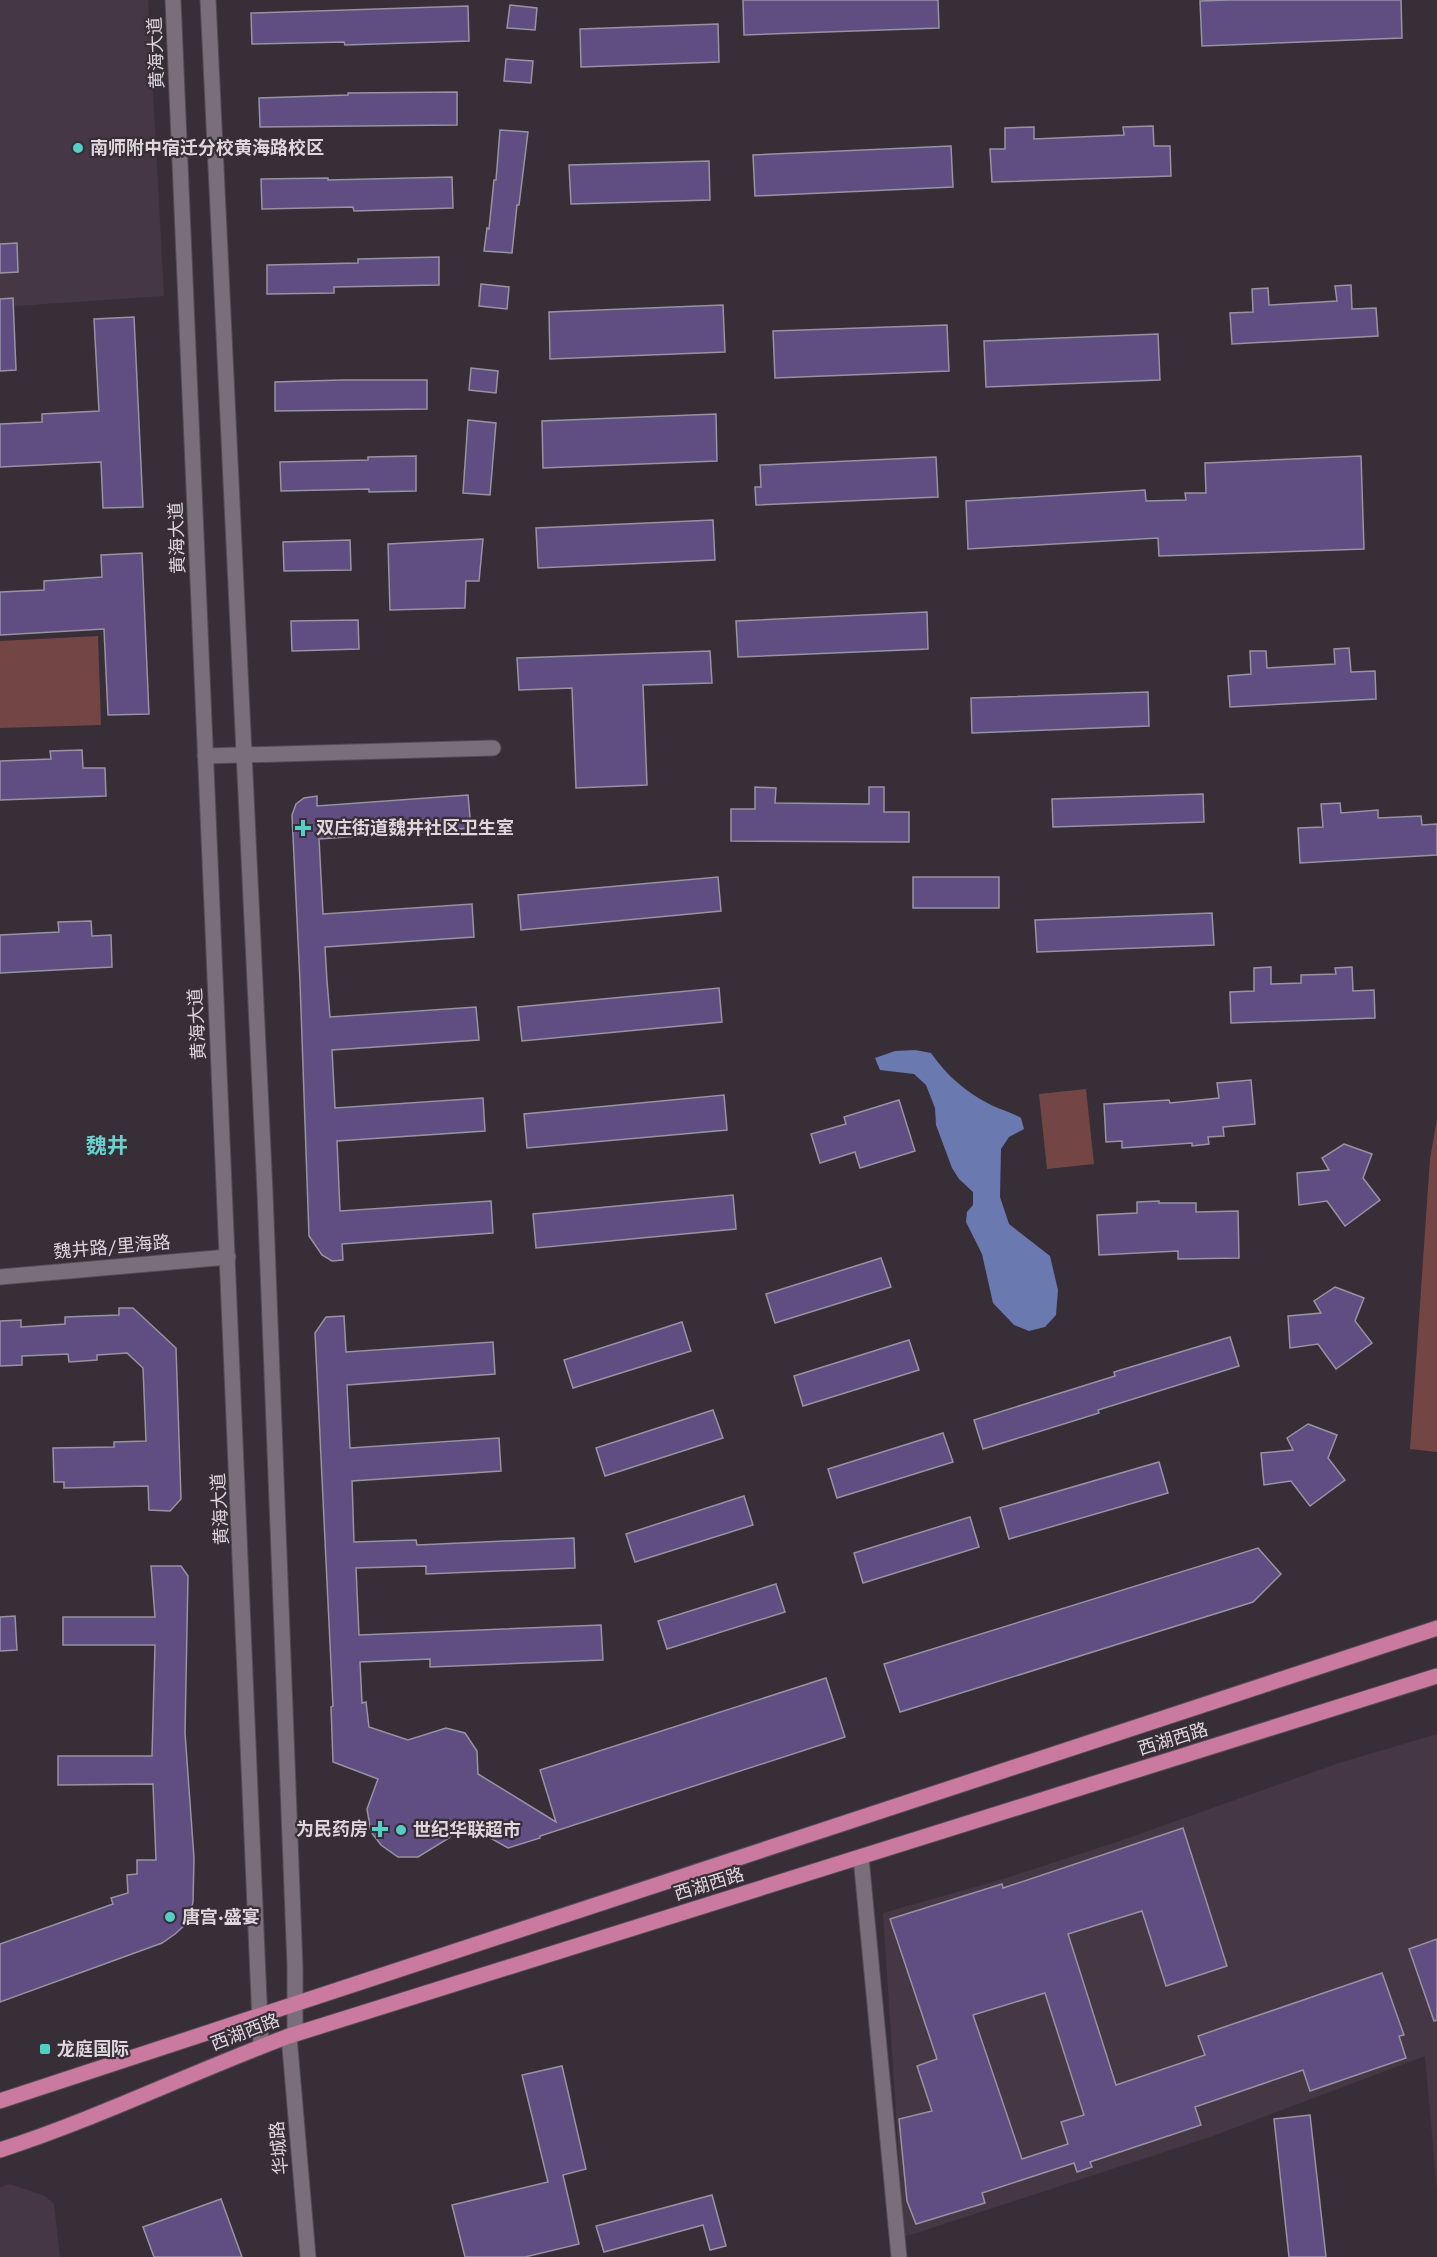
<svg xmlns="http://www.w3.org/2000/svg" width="1437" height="2257" font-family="Jost,'Noto Sans SC',sans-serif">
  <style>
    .built { fill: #463745 }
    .green { fill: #734645 }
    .water { fill: #6a79af }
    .building { fill: #604d81; stroke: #9793a2; stroke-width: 1.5; fill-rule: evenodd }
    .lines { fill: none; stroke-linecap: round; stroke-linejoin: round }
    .minor-casing { stroke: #544c54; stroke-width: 17 }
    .major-casing { stroke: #544c54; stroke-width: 17 }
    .minor { stroke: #796e79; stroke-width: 15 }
    .major { stroke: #c97a9e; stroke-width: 15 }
    .poi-dot { fill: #55cec5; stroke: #382e38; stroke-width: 2 }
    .labels { text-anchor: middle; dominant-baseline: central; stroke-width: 4.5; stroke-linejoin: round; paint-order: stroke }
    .street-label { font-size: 18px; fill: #ddd7dd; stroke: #382e38 }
    .poi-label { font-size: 18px; font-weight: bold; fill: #ddd7dd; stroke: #382e38; text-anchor: start }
    .quarter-label { font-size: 21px; font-weight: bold; fill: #68d3cc; stroke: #382e38 }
  </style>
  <rect width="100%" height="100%" fill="#382e38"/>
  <g class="built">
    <path d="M0 0H148L164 296 0 307Z"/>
    <path d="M1437 1734V2191L1425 2056 1213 2136 904 2237 883 1913 1003 1879 1117 1842 1339 1763Z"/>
    <path d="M10 2184 45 2196 54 2204 60 2257H0V2187Z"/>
  </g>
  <g class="green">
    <path d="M98 636 101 725 0 728V641Z"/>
    <path d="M1086 1089 1094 1164 1047 1169 1039 1094Z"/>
    <path d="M1437 1119V1452L1410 1449 1430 1159Z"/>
  </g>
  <path class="water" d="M915 1050 931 1053C947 1076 966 1092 991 1105 1001 1110 1011 1112 1021 1118L1024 1129 1009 1137 1001 1149 1000 1197 1009 1224 1050 1256 1058 1290 1056 1315 1045 1327 1029 1331 1014 1325 993 1303 982 1254 966 1222 967 1212 973 1205V1192L959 1179 952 1168 936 1125 935 1108 926 1085 914 1074 880 1070 875 1058 895 1051Z"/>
  <g class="building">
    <path d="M743 0H938L939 28 744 35Z"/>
    <path d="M1229 0H1401L1402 38 1202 46 1200 1Z"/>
    <path d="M510 5 537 8 535 30 507 28Z"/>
    <path d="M468 6 469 41 345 45 344 42 252 44 251 13Z"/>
    <path d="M718 24 719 62 581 67 580 29Z"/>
    <path d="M506 59 533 61 531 83 504 81Z"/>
    <path d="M457 92V125L260 127 259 98 348 95V93Z"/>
    <path d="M1153 126 1154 146H1170L1171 176 992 182 990 149H1005V128L1034 127V139L1124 135 1123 127Z"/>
    <path d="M500 130 528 132 519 205H517L512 253 484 251 487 228 489 229 494 180H496Z"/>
    <path d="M951 146 953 187 755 196 753 155Z"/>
    <path d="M709 161 710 200 571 204 569 165Z"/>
    <path d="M452 177 453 208 354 211 353 207 262 209 261 179 328 178V180Z"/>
    <path d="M17 243 18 272 0 273V244Z"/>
    <path d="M439 257V285L334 287V293L267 294V265L358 263V259Z"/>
    <path d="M481 284 509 287 507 309 479 306Z"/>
    <path d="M1351 285 1352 309 1376 308 1378 336 1232 344 1230 313 1253 312 1252 289 1268 288 1269 305 1337 301 1335 286Z"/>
    <path d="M13 298 16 370 0 371V299Z"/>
    <path d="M723 305 725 352 550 359 549 312Z"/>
    <path d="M134 317 143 507 103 508 101 462 0 467V424L42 422V414L99 411 94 319Z"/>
    <path d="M947 325 949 371 775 378 773 331Z"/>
    <path d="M1158 334 1160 380 986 387 984 341Z"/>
    <path d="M471 368 498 371 496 393 469 390Z"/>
    <path d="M342 380H427V409L275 411V382Z"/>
    <path d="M716 414 717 461 543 468 542 421Z"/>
    <path d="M468 420 496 423 490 495 463 493Z"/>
    <path d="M416 456V491L369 492V489L281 491 280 462 368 460V457Z"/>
    <path d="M1361 456 1364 549 1159 556 1158 538 968 549 966 501 1145 490 1146 501 1186 500 1185 493H1206L1205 463Z"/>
    <path d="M936 457 938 497 756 505 755 487H761L760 465Z"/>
    <path d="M713 520 715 560 538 568 536 528Z"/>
    <path d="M483 539 479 581H466L465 608 390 610 388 544Z"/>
    <path d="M350 540 351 570 284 571 283 542Z"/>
    <path d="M142 553 149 714 108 715 104 629 0 635V592L44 590V581L102 577 101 555Z"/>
    <path d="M927 612 928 649 738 657 736 621Z"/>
    <path d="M358 620 359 649 292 651 291 621Z"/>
    <path d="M1349 648 1351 672 1375 671 1376 699 1230 707 1228 676 1251 674 1250 651H1266L1267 668 1335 664 1334 649Z"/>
    <path d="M710 651 712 683 643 685 647 785 576 788 572 688 519 690 517 658Z"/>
    <path d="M1148 692 1149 726 972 733 971 698Z"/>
    <path d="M82 750 83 768H105L106 796 0 800V761L51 759 50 751Z"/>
    <path d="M755 787 776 788 775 803 869 804V787H884V812H909V842L731 841V809H755Z"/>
    <path d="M1203 794 1204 822 1053 827 1052 799Z"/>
    <path d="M468 795 471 828 319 839 323 914 472 904 474 937 325 947 327 981 330 1017 476 1007 479 1040 332 1050 335 1108 483 1098 485 1131 337 1141 340 1211 491 1201 493 1233 342 1244 343 1260 332 1261 322 1255 309 1236 300 982 292 815 296 804 304 798 317 796V806Z"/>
    <path d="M1340 803 1341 813 1378 810V818L1421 816 1422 825 1437 824V855L1300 863 1298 828 1323 827 1321 804Z"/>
    <path d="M718 877 721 911 521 930 518 895Z"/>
    <rect x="913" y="877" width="86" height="31"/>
    <path d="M1212 913 1214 945 1037 952 1035 920Z"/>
    <path d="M91 921 92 936 111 935 112 967 0 973V935L59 932 58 922Z"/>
    <path d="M1271 967V984L1301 983V975L1336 974 1335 968 1352 967 1353 991 1374 990 1375 1018 1231 1023 1230 992 1254 991V968Z"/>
    <path d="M719 988 722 1022 522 1041 518 1007Z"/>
    <path d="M1251 1080 1255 1124 1223 1127 1224 1136 1208 1137 1209 1144 1192 1146V1143L1122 1148V1141L1106 1142 1104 1104 1169 1100 1170 1103 1219 1098 1217 1083Z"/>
    <path d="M724 1095 727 1130 527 1148 524 1114Z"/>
    <path d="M899 1100 915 1151 860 1168 855 1152 820 1163 811 1134 846 1124 844 1117Z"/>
    <path d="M1344 1144 1372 1154 1363 1178 1380 1200 1345 1226 1327 1201 1299 1205 1297 1173 1329 1170 1322 1158Z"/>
    <path d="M733 1195 736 1229 536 1248 533 1214Z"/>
    <path d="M1159 1201V1203H1196V1212L1238 1211 1239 1258 1178 1259V1251L1099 1255 1097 1215 1137 1213V1202Z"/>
    <path d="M881 1258 891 1287 775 1323 766 1294Z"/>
    <path d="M1335 1287 1364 1298 1355 1321 1372 1343 1336 1369 1318 1344 1290 1348 1288 1316 1321 1313 1314 1301Z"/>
    <path d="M119 1308H133L176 1348 181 1499 170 1511 149 1510 148 1486 64 1488V1482H54L53 1448 114 1447V1442L146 1441 143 1368 127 1353 97 1355V1360L69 1362 68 1354 22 1356V1365L0 1366V1321L21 1320V1327L65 1324V1317L119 1315Z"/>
    <path d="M344 1316 346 1352 493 1342 495 1374 347 1385 350 1448 499 1438 501 1471 352 1481 354 1542 416 1540 417 1545 574 1538 575 1568 426 1574V1566L356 1568 359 1635 601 1625 603 1660 430 1667V1659L360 1662 362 1703 366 1702 369 1727 408 1740 446 1728 465 1733 477 1751 478 1774 556 1822 540 1770 826 1678 845 1737 540 1836V1838L508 1848 462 1822 449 1838 418 1857H398L381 1845 371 1832 367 1809 378 1779 333 1762 331 1707 333 1706 315 1333 326 1317Z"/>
    <path d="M682 1322 691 1351 573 1388 564 1360Z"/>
    <path d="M1230 1337 1239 1366 1098 1410 1099 1413 983 1449 974 1420 1115 1376 1114 1372Z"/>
    <path d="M909 1340 919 1370 803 1406 794 1376Z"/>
    <path d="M713 1410 723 1438 605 1476 596 1448Z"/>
    <path d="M1308 1424 1337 1435 1328 1458 1345 1480 1310 1506 1291 1481 1264 1485 1261 1453 1293 1450 1287 1438Z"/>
    <path d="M943 1433 953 1462 837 1498 828 1469Z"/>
    <path d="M1159 1462 1168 1493 1009 1539 1000 1508Z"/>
    <path d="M744 1496 753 1525 635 1562 626 1534Z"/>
    <path d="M970 1517 979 1547 863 1583 854 1553Z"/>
    <path d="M1258 1548 1281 1574 1253 1602 900 1712 884 1664Z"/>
    <path d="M151 1566H181L188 1576 185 1733 194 1858 193 1902 188 1922 175 1934 162 1943 0 2002V1944L113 1904 111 1898 128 1893 127 1875 137 1874V1860H156L153 1784 58 1785V1756H152L155 1645H63V1617H155Z"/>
    <path d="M776 1584 785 1612 667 1649 658 1621Z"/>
    <path d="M15 1616 17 1650 0 1651V1617Z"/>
    <path d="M1183 1828 1227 1966 1166 1986 1142 1911 1068 1934 1116 2085 1205 2055 1198 2036 1382 1973 1404 2035 1399 2036 1406 2058 1310 2091 1303 2070 1195 2107 1201 2125 1090 2162 1092 2167 1077 2172 1074 2163 982 2193 985 2203 916 2224 907 2201 899 2119 932 2111 917 2066 937 2059 890 1919 1002 1884 1003 1888ZM1045 1993 1084 2115 1061 2122 1068 2144 1022 2159 973 2015Z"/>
    <path d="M1437 1939V2020L1434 2021 1409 1949Z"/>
    <path d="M562 2066 586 2169 563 2175 579 2244 525 2257H465L452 2205 548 2182 522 2075Z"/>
    <path d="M1310 2115 1326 2257H1289L1274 2119Z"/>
    <path d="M712 2195 726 2246 710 2250 703 2225 604 2252 596 2226Z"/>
    <path d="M221 2199 242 2257H154L143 2227Z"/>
  </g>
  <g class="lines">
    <defs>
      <g id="minor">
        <path d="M173 0 261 2046"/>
        <path d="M208 0 265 1192 295 1967V2034"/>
        <path d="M205 756 493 748"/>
        <path d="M0 1277 228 1257"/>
        <path d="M861 1857 899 2257"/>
        <path d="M289 2036 308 2257"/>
      </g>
      <g id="major">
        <path d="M0 2101 1437 1628"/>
        <path d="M0 2150C99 2118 192 2072 289 2036L1437 1676"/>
      </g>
    </defs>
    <use href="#minor" class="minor-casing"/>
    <use href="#major" class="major-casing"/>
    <use href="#minor" class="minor"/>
    <use href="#major" class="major"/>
  </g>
  <g class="poi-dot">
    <circle cx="78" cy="148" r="6"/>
    <path d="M300 819h6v6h6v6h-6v6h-6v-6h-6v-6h6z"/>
    <path d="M377 1820h6v6h6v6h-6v6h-6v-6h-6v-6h6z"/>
    <circle cx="401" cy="1830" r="6"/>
    <circle cx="170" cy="1917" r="6"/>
    <rect x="39" y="2043" width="12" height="12" rx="3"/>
  </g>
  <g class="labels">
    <g class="street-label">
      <text transform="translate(156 53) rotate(-92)">黄海大道</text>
      <text transform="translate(177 538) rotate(-92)">黄海大道</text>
      <text transform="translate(197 1024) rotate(-93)">黄海大道</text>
      <text transform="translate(112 1247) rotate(-5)">魏井路/里海路</text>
      <text transform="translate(220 1509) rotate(-93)">黄海大道</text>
      <text transform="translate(1173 1739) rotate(-17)">西湖西路</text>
      <text transform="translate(709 1884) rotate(-17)">西湖西路</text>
      <text transform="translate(245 2032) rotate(-21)">西湖西路</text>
      <text transform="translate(279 2148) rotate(-95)">华城路</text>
    </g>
    <g class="poi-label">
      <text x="90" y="148">南师附中宿迁分校黄海路校区</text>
      <text x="316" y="828">双庄街道魏井社区卫生室</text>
      <text x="368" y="1829" text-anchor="end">为民药房</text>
      <text x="413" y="1830">世纪华联超市</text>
      <text x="182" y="1917">唐宫·盛宴</text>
      <text x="57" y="2049">龙庭国际</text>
    </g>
    <g class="quarter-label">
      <text x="107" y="1146">魏井</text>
    </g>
  </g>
</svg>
